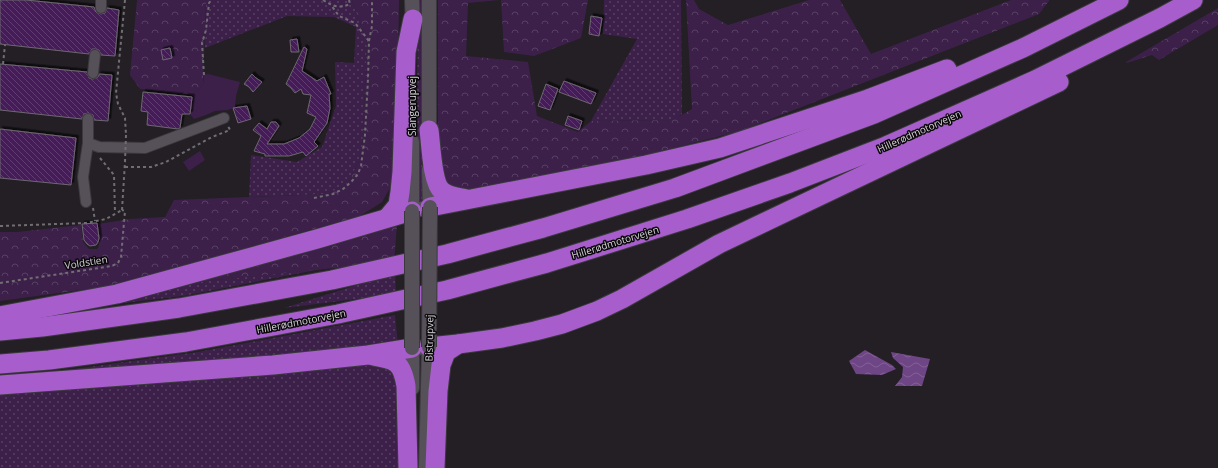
<svg xmlns="http://www.w3.org/2000/svg" width="1218" height="468" font-family="'Open Sans',sans-serif">
  <style>
    .grass { fill: url(#grass-dots) }
    .forest { fill: url(#forest-crowns) }
    .garden { fill: #3c204a }
    .water { fill: url(#water-waves) }
    .building { fill: url(#building-back-hatch); stroke: #6d686f; filter: url(#shadow) }
    .lines { fill: none; stroke-linecap: round; stroke-linejoin: round }
    .minor-casing { stroke: #3c393e; stroke-width: 12 }
    .secondary-casing { stroke: #3c393e; stroke-width: 16 }
    .motorway-casing { stroke: #3c393e; stroke-width: 21 }
    .path { stroke: #716e73; stroke-width: 2; stroke-dasharray: 3 3; stroke-linecap: butt }
    .minor { stroke: #565159; stroke-width: 10 }
    .secondary { stroke: #565159; stroke-width: 14 }
    .motorway { stroke: #a75ecc; stroke-width: 19 }
    .secondary-bridge-casing { stroke: #3c393e; stroke-width: 16; stroke-linecap: butt }
    .path-bridge { stroke: #716e73; stroke-width: 2; stroke-dasharray: 3 3; stroke-linecap: butt }
    .secondary-bridge { stroke: #565159; stroke-width: 14 }
    .labels { text-anchor: middle; dominant-baseline: central; stroke-width: 3; stroke-linejoin: round; paint-order: stroke }
    .street-label { font-size: 10px; fill: #d5d2d7; stroke: #0b090c }
  </style>
  <defs>
    <pattern id="grass-dots" width="8" height="8" patternUnits="userSpaceOnUse"><rect width="8" height="8" fill="#3c204a"/><path d="M2 2h.1M6 6h.1" fill="none" stroke="#574063" stroke-width="1.8" stroke-linecap="round"/></pattern>
    <pattern id="forest-crowns" width="20" height="18" patternUnits="userSpaceOnUse"><rect width="20" height="18" fill="#3c204a"/><path d="M2 6a3 3 0 1 1 6 0M12 15a3 3 0 1 1 6 0" fill="none" stroke="#574063"/></pattern>
    <pattern id="water-waves" width="16" height="10" patternUnits="userSpaceOnUse"><rect width="16" height="10" fill="#6f4685"/><path d="M0 5q4-4 8 0t8 0" fill="none" stroke="#836096"/></pattern>
    <pattern id="building-back-hatch" width="6" height="6" patternUnits="userSpaceOnUse"><rect width="6" height="6" fill="#451c58"/><path d="M-1 5l2 2M0 0l6 6M5-1l2 2" fill="none" stroke="#5f3c6f"/></pattern>
    <filter id="shadow"><feDropShadow dx="2.5" dy="-2.5" stdDeviation="0" flood-color="#0009"/></filter>
  </defs>
  <rect width="100%" height="100%" fill="#231f25"/>
  <g class="grass">
    <path d="M206 0H352L367 42 362 154 349 182 328 194 249 197 251 155 297 162 322 147 336 106 335 62 354 63 356 27 334 17 287 16 205 48Z"/>
    <path d="M418 0H424L425 198 422 203 418 202 416 201Z"/>
    <path d="M604 0H681L682 114 674 120 591 121 637 39 603 34Z"/>
    <path d="M321 269 183 296 72 309 179 284Z"/>
    <path d="M395 273 396 294 284 308Z"/>
    <path d="M395 315 398 345 0 379 198 352Z"/>
    <path d="M384 364 401 379 404 468H0V392L33 391Z"/>
  </g>
  <g class="forest">
    <path d="M137 0H206L203 85 192 95 140 89 130 75Z"/>
    <path d="M352 0H399L396 177 382 202 360 216 110 286 0 301V232H17L81 225 83 242 89 249H98L100 240 98 224 130 219 165 217 174 200 328 194 349 182 362 154 367 42Z"/>
    <path d="M438 0H499L468 3 466 56 528 62 537 116 578 132 591 121 673 120 692 109 686 0H694L699 9 728 25 809 0H840L871 54 1011 0H1049V1L1039 14 740 131 611 164 467 192 451 189 438 172Z"/>
    <path d="M501 0H588L581 38 534 56 504 52Z"/>
    <path d="M1218 8V25L1159 60 1152 55 1127 63 1126 62Z"/>
    <path d="M397 225 394 262 179 284Z"/>
  </g>
  <g class="garden">
    <path d="M208 74 240 82 236 96 235 107 228 110 215 111 206 115 194 119 190 114 192 95 203 85 204 75Z"/>
    <path d="M200 151 205 160 189 171 183 162Z"/>
  </g>
  <g class="water">
    <path d="M865 350 892 365 896 369 882 375 856 374 849 361Z"/>
    <path d="M891 352 930 359 922 386H895L902 377 903 367 893 358Z"/>
  </g>
  <g class="building">
    <path d="M0 0H26L94 7 96 12 101 14 105 13 107 8 119 10 115 56 101 55 99 50 95 49H92L89 54 0 44Z"/>
    <path d="M591 16 602 18 599 36 589 34Z"/>
    <path d="M297 39 299 52H291L290 40Z"/>
    <path d="M304 47 307 49 302 71 317 81 324 77 331 94H329L330 108 327 123 314 142 318 146 306 156 303 152 289 156H265V154L254 151 261 136 253 130 259 123 267 129 271 122H276L279 126 267 144H284L299 138 310 129 316 117 307 113 311 95 303 94 301 89 295 93 291 88 286 84Z"/>
    <path d="M170 48 172 58 163 60 161 50Z"/>
    <path d="M0 64 87 72 89 78 93 79 98 77 99 74 112 75 108 121 94 120 93 115 88 113 84 114 82 119 0 110Z"/>
    <path d="M252 74 256 78 262 82 253 92 249 87 244 84Z"/>
    <path d="M564 81 596 93 591 104 559 92Z"/>
    <path d="M546 84 558 89 550 110 538 106Z"/>
    <path d="M143 92 192 97 190 114H182L180 128 178 129 147 125 148 112 141 111Z"/>
    <path d="M247 106 251 119 238 123 233 108Z"/>
    <path d="M568 116 582 121 579 130 565 125Z"/>
    <path d="M0 129 76 138 71 185 0 178Z"/>
    <path d="M97 223 99 238 98 242 96 245 90 246 87 244 84 240 82 224Z"/>
  </g>
  <g class="lines">
    <defs>
      <g id="minor">
        <path d="M101 8V0"/>
        <path d="M93 73 95 55"/>
        <path d="M88 143 99 147 145 148 224 118"/>
        <path d="M86 202 83 177 88 143V119"/>
      </g>
      <g id="secondary">
        <path d="M412 0 413 29"/>
        <path d="M429 0V140"/>
        <path d="M412 142V211L430 207 429 170"/>
        <path d="M412 388V348L429 347 426 468"/>
      </g>
      <g id="motorway">
        <path d="M429 130C431 144 432 183 442 191 449 197 459 197 466 199"/>
        <path d="M430 207 646 165 720 148 868 99 947 69"/>
        <path d="M388 217 398 205 400 192 402 172 406 52 413 19"/>
        <path d="M0 316 117 294 317 239 412 211"/>
        <path d="M0 331 42 327 179 308 332 280 447 254 543 228 675 188 874 114 1023 48 1119 0"/>
        <path d="M429 347 458 344 502 338 535 331 562 324 597 311 622 299 719 244 786 212 1059 82"/>
        <path d="M373 356C396 360 402 362 406 386L408 468"/>
        <path d="M0 364 49 360 186 342 338 314 447 290 547 263 687 219 790 183 886 146 1035 80 1160 18 1193 0"/>
        <path d="M0 385 273 365 368 355 412 348"/>
        <path d="M435 468 438 391 441 365 446 352 458 344"/>
      </g>
    </defs>
    <use href="#minor" class="minor-casing"/>
    <use href="#secondary" class="secondary-casing"/>
    <use href="#motorway" class="motorway-casing"/>
    <g class="path">
      <path d="M125 0 116 93 118 104 125 118 126 135"/>
      <path d="M323 0C333 6 339 9 350 4L349 0"/>
      <path d="M369 41 372 26V0"/>
      <path d="M3 64 5 45"/>
      <path d="M204 75 202 43 206 30 209 3 211 0"/>
      <path d="M100 158 114 175 115 213"/>
      <path d="M125 167H151L166 162 212 137 230 130 228 126"/>
      <path d="M314 198 333 194 343 189 352 181 358 174 361 166 365 135 368 79 369 41 355 23 339 16 331 5"/>
      <path d="M93 208 95 221"/>
      <path d="M122 210 125 162"/>
      <path d="M0 226 86 223 106 219 122 210"/>
      <path d="M0 283 112 266 118 263 121 257 125 211 122 210"/>
    </g>
    <use href="#minor" class="minor"/>
    <use href="#secondary" class="secondary"/>
    <use href="#motorway" class="motorway"/>
    <defs>
      <g id="secondary-bridge">
        <path d="M412 211V348"/>
        <path d="M429 347 430 207"/>
      </g>
    </defs>
    <use href="#secondary-bridge" class="secondary-bridge-casing"/>
    <path class="path-bridge" d="M125 162 126 135"/>
    <use href="#secondary-bridge" class="secondary-bridge"/>
  </g>
  <g class="labels">
    <g class="street-label">
      <text transform="translate(412 106) rotate(-90)">Slangerupvej</text>
      <text transform="translate(919 131) rotate(-24)">Hillerødmotorvejen</text>
      <text transform="translate(615 242) rotate(-17)">Hillerødmotorvejen</text>
      <text transform="translate(86 262) rotate(-9)">Voldstien</text>
      <text transform="translate(301 321) rotate(-11)">Hillerødmotorvejen</text>
      <text transform="translate(429 338) rotate(-89)">Bistrupvej</text>
    </g>
  </g>
</svg>
